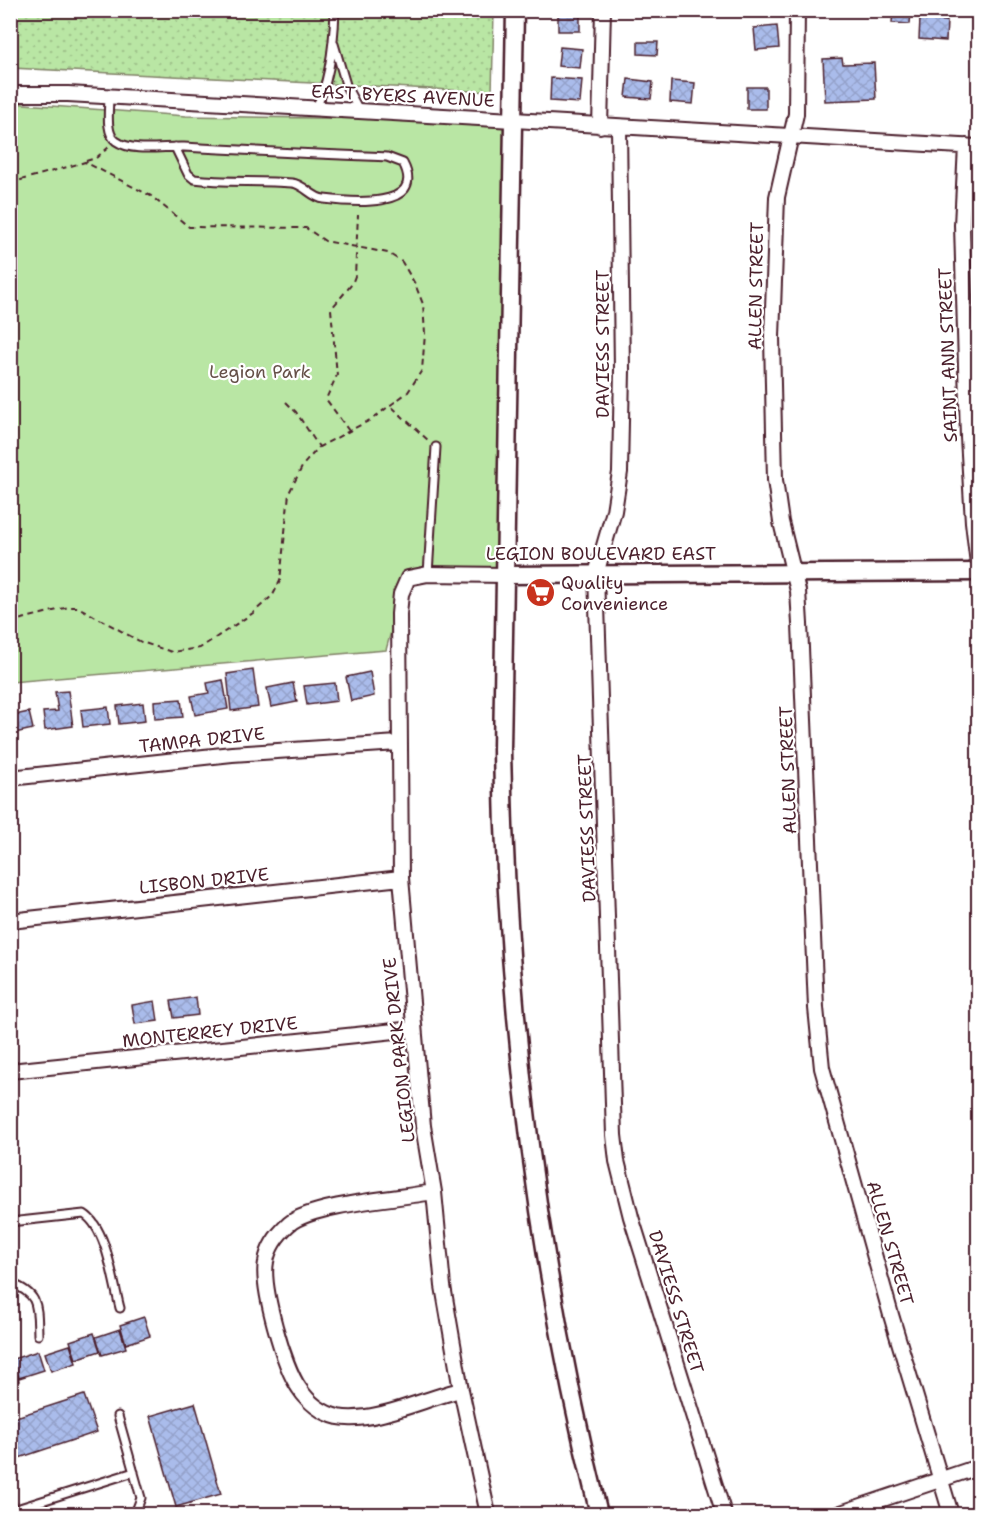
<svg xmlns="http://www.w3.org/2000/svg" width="989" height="1525" viewBox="0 0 989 1525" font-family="'Shantell Sans',sans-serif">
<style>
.grass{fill:url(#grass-dots);stroke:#828268;stroke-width:1.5}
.green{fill:#b9e6a4;stroke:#828268;stroke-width:1.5}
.building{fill:url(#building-cross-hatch);stroke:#4a1f2b;stroke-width:1.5}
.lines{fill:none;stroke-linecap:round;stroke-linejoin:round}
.service-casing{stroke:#4a1f2b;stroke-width:11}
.minor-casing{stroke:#4a1f2b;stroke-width:18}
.tertiary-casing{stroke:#4a1f2b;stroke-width:21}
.path{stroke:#4a1f2b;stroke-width:2;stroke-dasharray:6 4.5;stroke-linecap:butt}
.service{stroke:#fff;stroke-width:7}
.minor{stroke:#fff;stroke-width:14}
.tertiary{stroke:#fff;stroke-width:16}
.labels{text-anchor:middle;stroke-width:4.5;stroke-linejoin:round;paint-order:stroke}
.street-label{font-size:18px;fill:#4a1f2b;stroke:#fff}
.park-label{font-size:18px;fill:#665149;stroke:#fff}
.poi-label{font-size:18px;fill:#4a1f2b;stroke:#fff;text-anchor:start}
</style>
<defs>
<pattern id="grass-dots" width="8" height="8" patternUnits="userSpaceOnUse" patternTransform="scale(1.5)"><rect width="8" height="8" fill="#b9e6a4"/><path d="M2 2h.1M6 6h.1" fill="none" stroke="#a1c58d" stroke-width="1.8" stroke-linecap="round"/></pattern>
<pattern id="building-cross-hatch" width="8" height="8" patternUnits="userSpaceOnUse" patternTransform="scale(1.5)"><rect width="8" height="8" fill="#aabceb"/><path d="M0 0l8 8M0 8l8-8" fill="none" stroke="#94a1ca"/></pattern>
</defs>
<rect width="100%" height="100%" fill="#fff"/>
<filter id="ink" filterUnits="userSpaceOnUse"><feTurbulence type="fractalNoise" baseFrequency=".0167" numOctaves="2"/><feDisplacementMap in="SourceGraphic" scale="12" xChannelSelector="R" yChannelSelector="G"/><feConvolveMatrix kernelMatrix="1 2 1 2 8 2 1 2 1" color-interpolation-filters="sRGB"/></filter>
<g filter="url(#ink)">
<!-- grass -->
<path class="grass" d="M 11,11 L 494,11 L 492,92 L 11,68 Z"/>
<!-- green -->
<path class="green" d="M 10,103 L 186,116 L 514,121 L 506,575 L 404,584 L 386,650 L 11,682 Z"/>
<!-- building -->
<path class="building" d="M 558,10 L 580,10 L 580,31 L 558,31 Z
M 826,10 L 858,10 L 858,13 L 826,14 Z
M 893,10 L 911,11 L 910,24 L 892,23 Z
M 920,19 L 947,21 L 946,41 L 919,39 Z
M 777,26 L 779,48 L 756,50 L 754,28 Z
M 638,42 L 658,42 L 657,55 L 638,54 Z
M 560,47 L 582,49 L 580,68 L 558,66 Z
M 842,58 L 843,64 L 874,63 L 876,99 L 825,101 L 823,59 Z
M 551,78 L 582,80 L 580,103 L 550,101 Z
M 628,79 L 653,82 L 651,99 L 626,97 Z
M 671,81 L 695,83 L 693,104 L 670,102 Z
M 747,87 L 766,87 L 766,109 L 747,109 Z
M 253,670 L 258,707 L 231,711 L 227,674 Z
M 370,672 L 374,696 L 351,701 L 346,677 Z
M 223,680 L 228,709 L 195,715 L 191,696 L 209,693 L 207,683 Z
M 293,683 L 297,702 L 271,707 L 267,688 Z
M 335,683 L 337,701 L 307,705 L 304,686 Z
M 68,691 L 73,726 L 45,730 L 43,712 L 58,711 L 55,692 Z
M 181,699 L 183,717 L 155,719 L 154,701 Z
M 143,703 L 145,721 L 119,724 L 117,706 Z
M 108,707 L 110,724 L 83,727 L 81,710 Z
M 29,712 L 33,729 L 10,734 L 10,716 Z
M 196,997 L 198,1015 L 174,1018 L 171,1001 Z
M 155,1001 L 158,1021 L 135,1024 L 132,1005 Z
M 144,1317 L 150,1336 L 126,1344 L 120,1325 Z
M 120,1329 L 126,1348 L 102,1355 L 96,1337 Z
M 94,1333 L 100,1351 L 76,1359 L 70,1341 Z
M 70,1345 L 76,1363 L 51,1371 L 45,1353 Z
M 38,1351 L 44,1370 L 19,1378 L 13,1359 Z
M 13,1363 L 19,1381 L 10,1384 L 10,1364 Z
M 84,1395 L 97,1432 L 10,1461 L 10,1419 Z
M 195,1403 L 221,1494 L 176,1507 L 150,1416 Z"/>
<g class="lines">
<defs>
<path id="service" d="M 334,44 L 347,88 L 360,112
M 109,97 C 109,109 105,133 116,141 C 133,153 164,146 184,147 C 252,151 320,154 387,157 L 403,163 C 428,210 348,202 324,199 C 312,198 304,184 292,183 C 259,180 226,183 194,179 L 188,174 L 175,147
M 315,109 C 330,83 334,40 335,10
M 428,574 L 436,447
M 10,1222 L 84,1214 C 107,1228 113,1282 120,1308
M 10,1283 C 40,1294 37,1306 38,1335
M 118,1416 L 141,1498 L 136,1511 L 125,1514
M 10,1511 L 134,1472"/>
<path id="minor" d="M 797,10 L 796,114 L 777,197 L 772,337 L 775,480 L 781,522 L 798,591 L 800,624 L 816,1008 L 822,1068 L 891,1315 L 951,1514
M 10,94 L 68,94 L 978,147
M 600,126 L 603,10
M 619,127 L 622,370 L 620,472 L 614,511 L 596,574 L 614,1135 L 617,1161 L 631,1217 L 724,1514
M 966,146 L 962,225 L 968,437 L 973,522 L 978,564
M 10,778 L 232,754 L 398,743
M 10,921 L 401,878
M 10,1071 L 414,1029
M 434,1192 C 400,1198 313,1204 289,1224 C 278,1234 268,1247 266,1262 C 261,1287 284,1367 299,1388 C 308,1402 322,1413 338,1417 C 374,1424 425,1398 461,1390
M 488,1514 L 461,1390 L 443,1286 L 434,1192 L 423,1126 L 401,878 L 399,614 L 401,594 L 408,578 L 428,574 L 506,575
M 838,1514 L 978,1467"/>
<path id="tertiary" d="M 515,10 L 502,749 C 506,1005 537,1265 599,1514
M 506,575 L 978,572"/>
</defs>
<!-- service casing -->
<use href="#service" class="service-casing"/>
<!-- minor casing -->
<use href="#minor" class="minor-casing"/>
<!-- tertiary casing -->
<use href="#tertiary" class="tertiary-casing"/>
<!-- path -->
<path class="path" d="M 86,161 L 96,158 L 109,147
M 10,183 L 85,162 L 151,196 L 189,227 L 306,228 L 325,241 L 388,253 L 402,262 L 415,284 L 423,304 L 425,334 L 422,370 L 408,392 L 372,419 L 319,447 L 303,465 L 289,493 L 280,581 L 273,595 L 253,613 L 200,648 L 172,652 L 141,642 L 78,607 L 69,607 L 10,622
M 286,402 L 296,412 L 319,447
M 392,407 L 429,441
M 349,431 L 326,399 L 337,375 L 331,309 L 352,284 L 355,276 L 358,215"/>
<!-- service -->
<use href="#service" class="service"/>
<!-- minor -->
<use href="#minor" class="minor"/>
<!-- tertiary -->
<use href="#tertiary" class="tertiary"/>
</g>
</g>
<!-- icons -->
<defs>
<symbol id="supermarket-disc" viewBox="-11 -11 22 22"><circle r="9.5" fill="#c8321e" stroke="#fff"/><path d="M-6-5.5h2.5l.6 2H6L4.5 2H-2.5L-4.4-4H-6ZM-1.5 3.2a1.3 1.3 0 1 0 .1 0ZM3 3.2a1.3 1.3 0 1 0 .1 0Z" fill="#fff"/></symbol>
</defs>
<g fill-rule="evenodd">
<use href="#supermarket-disc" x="524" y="576" width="33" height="33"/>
</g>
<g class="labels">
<!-- street labels -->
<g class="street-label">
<text transform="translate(403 96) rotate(3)" y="6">EAST BYERS AVENUE</text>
<text transform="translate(756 286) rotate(-89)" y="6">ALLEN STREET</text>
<text transform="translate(603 344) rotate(-90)" y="6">DAVIESS STREET</text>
<text transform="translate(948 355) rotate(-92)" y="6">SAINT ANN STREET</text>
<text x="601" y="560">LEGION BOULEVARD EAST</text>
<text transform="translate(202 740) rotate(-6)" y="6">TAMPA DRIVE</text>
<text transform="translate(788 770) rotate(-92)" y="6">ALLEN STREET</text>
<text transform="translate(587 828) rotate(-92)" y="6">DAVIESS STREET</text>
<text transform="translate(204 881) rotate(-6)" y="6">LISBON DRIVE</text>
<text transform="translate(210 1032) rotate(-6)" y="6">MONTERREY DRIVE</text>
<text transform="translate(399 1050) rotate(-96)" y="6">LEGION PARK DRIVE</text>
<text transform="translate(890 1243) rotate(74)" y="6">ALLEN STREET</text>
<text transform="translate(676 1302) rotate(73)" y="6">DAVIESS STREET</text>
</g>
<!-- park labels -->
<g class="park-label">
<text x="260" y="378">Legion Park</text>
</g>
<!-- poi labels -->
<g class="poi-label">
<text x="561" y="589">Quality<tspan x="561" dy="21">Convenience</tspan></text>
</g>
</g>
<!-- margin -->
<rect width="989" height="1525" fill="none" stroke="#fff" stroke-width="36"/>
<rect x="18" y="18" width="953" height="1489" fill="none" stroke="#4a1f2b" stroke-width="2" filter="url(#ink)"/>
</svg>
